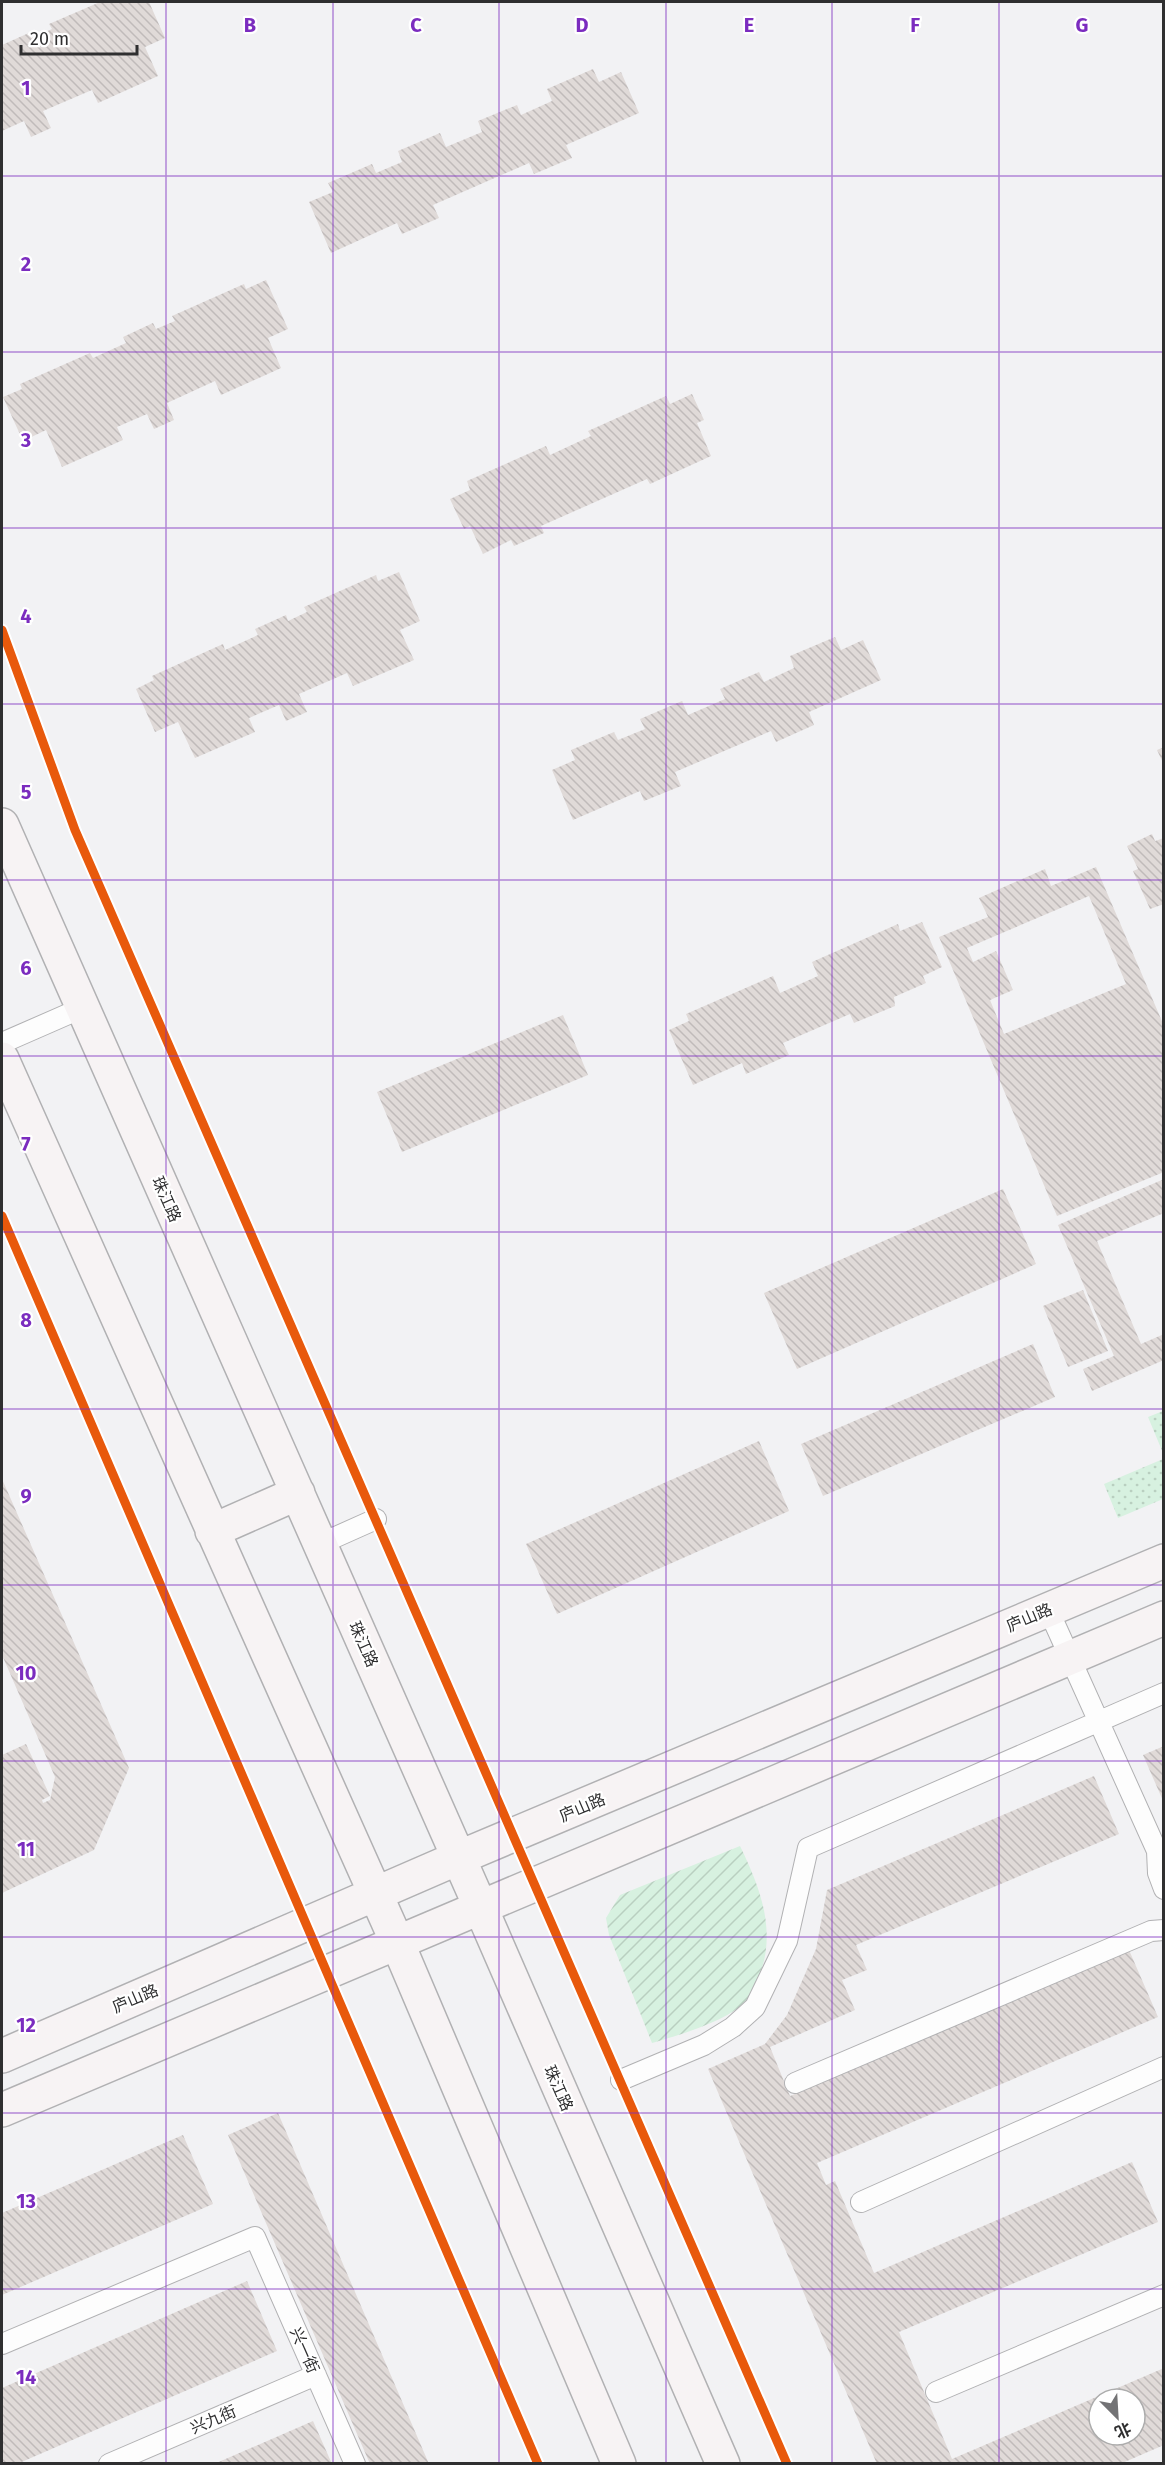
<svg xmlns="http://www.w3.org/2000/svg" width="1165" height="2465" viewBox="0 0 1165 2465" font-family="'Fira Sans','Noto Sans SC',sans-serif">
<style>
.grass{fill:url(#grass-dots)}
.garden{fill:url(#garden-furrows)}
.building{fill:url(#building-back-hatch);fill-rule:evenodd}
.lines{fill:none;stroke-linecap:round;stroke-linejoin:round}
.lane-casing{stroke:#b1b1b3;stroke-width:22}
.secondary-casing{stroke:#b1b1b3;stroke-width:36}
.lane{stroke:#fdfdfd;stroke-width:20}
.secondary{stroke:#f7f3f4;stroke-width:33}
.cycleway-casing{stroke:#fff;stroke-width:13}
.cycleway{stroke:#e8590c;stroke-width:9}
.grid{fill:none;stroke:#7b2cbf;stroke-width:1.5;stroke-opacity:0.55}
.labels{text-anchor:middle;stroke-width:4.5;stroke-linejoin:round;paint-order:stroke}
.street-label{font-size:16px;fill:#2f2f30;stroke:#fff}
.grid-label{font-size:20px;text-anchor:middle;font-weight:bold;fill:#7b2cbf;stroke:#fff;stroke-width:4.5;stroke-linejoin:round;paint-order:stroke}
</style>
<defs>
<pattern id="grass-dots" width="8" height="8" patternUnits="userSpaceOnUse" patternTransform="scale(1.5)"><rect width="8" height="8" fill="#d7f1e0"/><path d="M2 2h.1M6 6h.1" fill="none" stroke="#b9cfc0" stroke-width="1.8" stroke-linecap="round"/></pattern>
<pattern id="garden-furrows" width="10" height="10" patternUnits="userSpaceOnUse" patternTransform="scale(1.5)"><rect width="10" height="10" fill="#d7f1e0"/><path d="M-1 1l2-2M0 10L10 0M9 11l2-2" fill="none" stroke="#b9cfc0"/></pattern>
<pattern id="building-back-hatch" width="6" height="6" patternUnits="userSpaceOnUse" patternTransform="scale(1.5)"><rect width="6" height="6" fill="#e0dad8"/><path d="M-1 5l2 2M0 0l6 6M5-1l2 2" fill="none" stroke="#c0bbba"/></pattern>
</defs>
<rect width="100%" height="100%" fill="#f2f2f4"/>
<!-- grass -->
<path class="grass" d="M 1163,1411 L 1163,1453 L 1148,1417 Z
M 1163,1459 L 1163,1499 L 1118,1518 L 1104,1484 Z"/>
<!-- garden -->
<path class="garden" d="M 740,1846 C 761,1889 779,1936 756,1983 C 754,1988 752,1995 748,1999 C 729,2021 679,2035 652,2043 L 609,1935 L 606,1918 L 620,1895 Z"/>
<!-- building -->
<path class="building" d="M 100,2 L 149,2 L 165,38 L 145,47 L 158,76 L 98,103 L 92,90 L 43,111 L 51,128 L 31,137 L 24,121 L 2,131 L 2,45 L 31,32 L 33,38 L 52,29 L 49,24 Z
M 593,69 L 599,82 L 621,72 L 639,113 L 566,145 L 572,158 L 534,174 L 529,163 L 433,205 L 439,218 L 402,234 L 397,223 L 331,253 L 309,202 L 333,192 L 328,183 L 372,164 L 376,173 L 402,162 L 398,151 L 440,133 L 446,147 L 482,132 L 478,121 L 517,105 L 521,115 L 552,101 L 547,89 Z
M 266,280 L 288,329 L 268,338 L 281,368 L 221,395 L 215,381 L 167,403 L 174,420 L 154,429 L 147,414 L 117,427 L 123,440 L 62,467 L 46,430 L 23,441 L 3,397 L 22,389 L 20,384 L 90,353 L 93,358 L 126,343 L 123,337 L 153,323 L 156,329 L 175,321 L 172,316 L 244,284 L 246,289 Z
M 692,394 L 704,420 L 697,423 L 711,456 L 650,484 L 647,479 L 541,526 L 544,533 L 514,546 L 511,540 L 483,554 L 470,526 L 464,529 L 450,499 L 470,490 L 467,481 L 546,446 L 550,455 L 591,436 L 588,431 L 666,396 L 670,404 Z
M 399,572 L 420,621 L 400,630 L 414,660 L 353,686 L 347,673 L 299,694 L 307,712 L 286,721 L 279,705 L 249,718 L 255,732 L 195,758 L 178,722 L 155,732 L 136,689 L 154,680 L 152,676 L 223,644 L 225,650 L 258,635 L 255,629 L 286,615 L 288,621 L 307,612 L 304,607 L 376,575 L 378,581 Z
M 835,637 L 841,650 L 863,640 L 881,680 L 809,712 L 814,725 L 776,742 L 771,731 L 675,772 L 681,786 L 644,801 L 640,791 L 573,820 L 552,770 L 575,760 L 571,750 L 614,732 L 618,740 L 645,729 L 640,719 L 682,701 L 688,715 L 725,699 L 720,689 L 759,672 L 764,682 L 794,668 L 790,656 Z
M 1164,747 L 1164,765 L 1157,750 Z
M 1152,834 L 1155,841 L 1164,838 L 1164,904 L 1150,909 L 1133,871 L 1138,869 L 1127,846 Z
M 1096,867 L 1164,1026 L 1164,1172 L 1057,1216 L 939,937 L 988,917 L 979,898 L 1045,869 L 1051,886 ZM 1089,896 L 1126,984 L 1004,1034 L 990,1000 L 1013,990 L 996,951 L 973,962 L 967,948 Z
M 922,922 L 942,967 L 923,976 L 926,983 L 894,997 L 895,1006 L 854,1023 L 850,1014 L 783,1043 L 789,1055 L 746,1074 L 742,1063 L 693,1085 L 669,1030 L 689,1021 L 686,1014 L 773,976 L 780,993 L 818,976 L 812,962 L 898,924 L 900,931 Z
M 563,1015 L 588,1075 L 402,1152 L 377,1092 Z
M 1164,1179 L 1164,1213 L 1097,1241 L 1141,1344 L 1164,1334 L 1164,1360 L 1092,1391 L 1083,1369 L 1114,1356 L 1058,1225 Z
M 1003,1189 L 1036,1264 L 797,1369 L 764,1293 Z
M 1083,1290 L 1108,1351 L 1068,1367 L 1043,1306 Z
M 1033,1344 L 1055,1397 L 823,1496 L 801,1444 Z
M 759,1441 L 789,1511 L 557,1614 L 526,1544 Z
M 2,1479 L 129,1768 L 94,1850 L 2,1893 L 2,1755 L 26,1744 L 50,1796 L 42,1800 L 43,1803 L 50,1800 L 55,1777 L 2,1655 Z
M 1164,1746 L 1164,1803 L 1143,1755 Z
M 1094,1776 L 1119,1834 L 856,1945 L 867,1970 L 842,1980 L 855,2010 L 770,2047 L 790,2096 L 1129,1950 L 1158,2017 L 817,2163 L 826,2185 L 835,2181 L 874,2273 L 1132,2162 L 1158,2222 L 899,2332 L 952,2459 L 1164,2368 L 1164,2445 L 1120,2464 L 877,2464 L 708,2069 L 765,2044 L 787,2015 L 816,1949 L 827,1890 ZM 1099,2399 L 1135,2399 L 1135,2435 L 1099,2435 Z
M 278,2113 L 429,2464 L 370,2464 L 228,2135 Z
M 183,2135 L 213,2204 L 2,2295 L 2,2213 Z
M 247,2281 L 277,2351 L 17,2464 L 2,2464 L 2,2388 Z
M 313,2421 L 332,2464 L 214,2464 Z"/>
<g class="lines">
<defs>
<path id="lane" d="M 2,1043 L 82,1008
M 320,1544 L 376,1519
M 1048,1609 L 1157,1851 L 1158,1873 L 1164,1889
M 621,2080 L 704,2045 L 733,2027 L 755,2007 L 787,1941 L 808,1848 L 1164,1693
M 795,2083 L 1151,1931 L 1164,1930
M 861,2202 L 1164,2067
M 2,2344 L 255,2237 L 355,2464
M 936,2392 L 1164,2295
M 109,2464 L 316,2375"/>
<path id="secondary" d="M 2,825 L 480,1906 L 723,2464
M 2,1059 L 397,1942 L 619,2464
M 212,1531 L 298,1493
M 2,2056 L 458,1858 L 1164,1561
M 2,2110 L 1164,1618"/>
</defs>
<!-- lane casing -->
<use href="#lane" class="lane-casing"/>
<!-- secondary casing -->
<use href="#secondary" class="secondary-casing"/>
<!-- lane -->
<use href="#lane" class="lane"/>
<!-- secondary -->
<use href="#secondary" class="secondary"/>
<defs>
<path id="cycleway" d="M 2,630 L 75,830 L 787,2464
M 2,1216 L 538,2464"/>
</defs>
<!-- cycleway casing -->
<use href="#cycleway" class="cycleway-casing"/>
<!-- cycleway -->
<use href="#cycleway" class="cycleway"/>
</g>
<!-- grid -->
<path class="grid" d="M 166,2 L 166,2464M 333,2 L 333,2464M 499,2 L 499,2464M 666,2 L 666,2464M 832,2 L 832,2464M 999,2 L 999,2464M 2,176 L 1164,176M 2,352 L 1164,352M 2,528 L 1164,528M 2,704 L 1164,704M 2,880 L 1164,880M 2,1056 L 1164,1056M 2,1232 L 1164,1232M 2,1409 L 1164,1409M 2,1585 L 1164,1585M 2,1761 L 1164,1761M 2,1937 L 1164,1937M 2,2113 L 1164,2113M 2,2289 L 1164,2289"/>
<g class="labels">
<!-- street labels -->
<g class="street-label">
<text transform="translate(167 1199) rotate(66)" y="6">珠江路</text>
<text transform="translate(1029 1617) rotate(-23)" y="6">庐山路</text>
<text transform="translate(364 1644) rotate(66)" y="6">珠江路</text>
<text transform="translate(582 1807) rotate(-23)" y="6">庐山路</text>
<text transform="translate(135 1998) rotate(-23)" y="6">庐山路</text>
<text transform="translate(559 2088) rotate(66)" y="6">珠江路</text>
<text transform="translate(305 2350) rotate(66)" y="6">兴一街</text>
<text transform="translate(213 2419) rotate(-23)" y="6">兴九街</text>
</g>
</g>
<g class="grid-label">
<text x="250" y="32">B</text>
<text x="416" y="32">C</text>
<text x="582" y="32">D</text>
<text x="749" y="32">E</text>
<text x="915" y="32">F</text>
<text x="1082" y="32">G</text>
<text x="26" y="95">1</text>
<text x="26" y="271">2</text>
<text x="26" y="447">3</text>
<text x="26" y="623">4</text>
<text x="26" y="799">5</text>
<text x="26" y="975">6</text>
<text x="26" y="1151">7</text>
<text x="26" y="1327">8</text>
<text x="26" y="1503">9</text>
<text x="26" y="1680">10</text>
<text x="26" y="1856">11</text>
<text x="26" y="2032">12</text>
<text x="26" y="2208">13</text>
<text x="26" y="2384">14</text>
</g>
<!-- border -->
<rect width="1165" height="2465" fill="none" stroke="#2f2f30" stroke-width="6"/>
<!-- north arrow -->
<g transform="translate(1117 2417) rotate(156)"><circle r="28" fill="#ffffff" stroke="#acacac" stroke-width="1.5"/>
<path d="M0-4.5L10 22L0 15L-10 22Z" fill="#737375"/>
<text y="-9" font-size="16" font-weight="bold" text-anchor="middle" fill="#2f2f30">北</text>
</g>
<!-- scale -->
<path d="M21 45v9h116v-9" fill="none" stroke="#2f2f30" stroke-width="3"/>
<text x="30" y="45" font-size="18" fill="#2f2f30" stroke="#ffffff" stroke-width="4.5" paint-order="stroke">20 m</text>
</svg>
